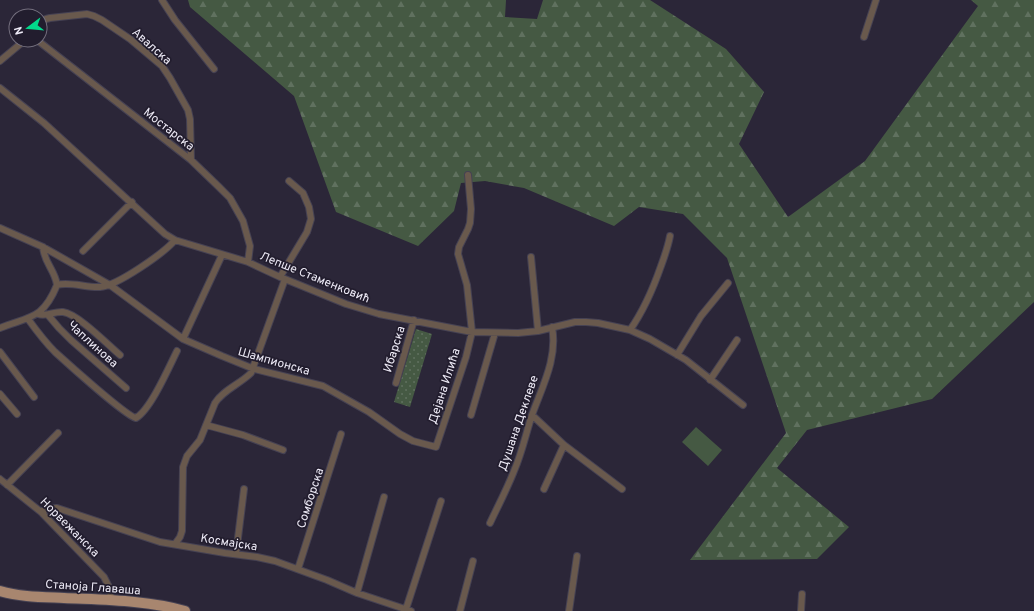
<svg xmlns="http://www.w3.org/2000/svg" width="1034" height="611" viewBox="0 0 1034 611" font-family="Overpass,sans-serif">
<style>
.grass{fill:#455943}
.forest{fill:url(#forest-firs)}
.park{fill:url(#park-dots)}
.lines{fill:none;stroke-linecap:round;stroke-linejoin:round}
.minor-casing{stroke:#464253;stroke-width:8}
.primary-casing{stroke:#464253;stroke-width:12}
.minor{stroke:#69594d;stroke-width:6}
.primary{stroke:#a8866f;stroke-width:10}
.labels{text-anchor:middle;stroke-width:3.5;stroke-linejoin:round;paint-order:stroke}
.street-label{font-size:12px;fill:#eeebf7;stroke:#221d2e}
</style>
<defs>
<pattern id="forest-firs" width="22" height="20" patternUnits="userSpaceOnUse"><rect width="22" height="20" fill="#455943"/><path d="M5 1l3.5 6h-7zM16 11l3.5 6h-7z" fill="#60715f"/></pattern>
<pattern id="park-dots" width="8" height="8" patternUnits="userSpaceOnUse"><rect width="8" height="8" fill="#455943"/><path d="M2 2h.1M6 6h.1" fill="none" stroke="#60715f" stroke-width="1.8" stroke-linecap="round"/></pattern>
</defs>
<rect width="100%" height="100%" fill="#2b2638"/>
<!-- grass -->
<path class="grass" d="M 696,427 L 722,450 L 708,466 L 682,442 Z"/>
<!-- forest -->
<path class="forest" d="M 188,0 L 506,0 L 505,17 L 537,19 L 543,0 L 650,0 L 726,49 L 764,92 L 739,144 L 788,217 L 865,161 L 978,6 L 971,0 L 1034,0 L 1034,302 L 932,399 L 807,430 L 777,468 L 849,527 L 817,559 L 690,560 L 786,433 L 727,258 L 683,214 L 639,207 L 614,226 L 524,188 L 485,181 L 461,183 L 454,211 L 418,246 L 336,212 L 294,96 L 190,7 Z"/>
<!-- park -->
<path class="park" d="M 416,329 L 432,334 L 410,407 L 394,402 Z"/>
<g class="lines">
<defs>
<path id="minor" d="M 162,0 L 175,20 L 214,69
M 40,25 L 46,19 L 50,18 L 87,14 L 94,16 L 102,20 L 130,39 L 162,66 L 170,78 L 188,110 L 190,119 L 191,160
M 864,37 L 876,0
M 37,40 L 191,160 L 219,187 L 230,198 L 243,221 L 250,246 L 248,262
M 0,61 L 25,40
M 0,88 L 44,123 L 165,234 L 175,240 L 248,262 L 280,277 L 346,304 L 379,314 L 472,332 L 518,333 L 538,331 L 575,322 L 586,322 L 598,323 L 630,330 L 650,339 L 686,360 L 743,405
M 0,228 L 43,247 L 110,285 L 183,339 L 222,356 L 254,369 L 323,386 L 369,412 L 400,434 L 413,441 L 436,447 L 466,357 L 472,332 L 467,285 L 458,254 L 459,247 L 468,229 L 470,223 L 471,209 L 468,175
M 43,247 C 44,263 55,270 57,285
M 83,251 L 132,202
M 531,257 L 538,331
M 280,277 L 307,232 L 311,219 L 309,207 L 303,193 L 289,181
M 38,314 C 47,317 54,311 63,312 C 78,314 107,344 120,355
M 48,315 L 59,328 L 71,340 L 126,388
M 28,319 C 36,330 45,342 55,352 C 66,362 126,416 136,418 C 151,409 169,367 177,351
M 0,328 C 31,316 43,319 57,285 C 69,281 87,288 100,287 C 117,286 164,253 175,240
M 630,330 C 644,310 653,289 661,266 C 665,255 668,247 670,236
M 183,339 L 222,255
M 0,352 L 34,397
M 677,355 L 701,316 L 728,283
M 710,380 L 737,340
M 396,383 L 414,320
M 0,394 L 17,414
M 471,415 L 495,333
M 532,415 L 564,445 L 622,489
M 206,425 L 243,435 L 283,450
M 0,479 L 41,512 L 104,577 L 110,589 L 111,600
M 7,485 L 58,433
M 544,489 L 564,445
M 41,512 L 47,509 L 57,508 L 160,542 L 225,553 L 257,557 L 275,561 L 327,580 L 357,593 L 411,611
M 490,523 C 498,506 507,489 514,471 C 522,453 526,433 532,415 C 542,387 558,358 552,327
M 175,544 L 180,537 L 182,531 L 183,467 L 187,456 L 200,440 L 215,403 C 223,390 240,384 251,373 L 285,279
M 236,554 L 244,489
M 298,569 L 341,434
M 357,593 L 384,497
M 406,609 L 441,501
M 460,611 L 473,561
M 569,611 L 577,556
M 801,611 L 802,594"/>
<path id="primary" d="M 0,591 C 20,597 43,597 64,598 C 104,600 146,600 185,611"/>
</defs>
<!-- minor casing -->
<use href="#minor" class="minor-casing"/>
<!-- primary casing -->
<use href="#primary" class="primary-casing"/>
<!-- minor -->
<use href="#minor" class="minor"/>
<!-- primary -->
<use href="#primary" class="primary"/>
</g>
<g class="labels">
<!-- street labels -->
<g class="street-label">
<text transform="translate(152 46) rotate(42)" y="4">Авалска</text>
<text transform="translate(169 129) rotate(38)" y="4">Мостарска</text>
<text transform="translate(315 277) rotate(22)" y="4">Лепше Стаменковић</text>
<text transform="translate(93 344) rotate(42)" y="4">Чаплинова</text>
<text transform="translate(394 349) rotate(-73)" y="4">Ибарска</text>
<text transform="translate(274 361) rotate(16)" y="4">Шампионска</text>
<text transform="translate(444 386) rotate(-72)" y="4">Дејана Илића</text>
<text transform="translate(518 423) rotate(-71)" y="4">Душана Деклеве</text>
<text transform="translate(310 498) rotate(-72)" y="4">Сомборска</text>
<text transform="translate(70 527) rotate(45)" y="4">Норвежанска</text>
<text transform="translate(229 542) rotate(9)" y="4">Космајска</text>
<text transform="translate(93 587) rotate(4)" y="4">Станоја Главаша</text>
</g>
</g>
<!-- north arrow -->
<g transform="translate(28 28) rotate(254)"><circle r="19" fill="#221d2e" stroke="#746f7e"/>
<path d="M0-3L7 15L0 10L-7 15Z" fill="#02d98b"/>
<text y="-6" font-size="11" font-weight="bold" text-anchor="middle" fill="#eeebf7">N</text>
</g>
</svg>
